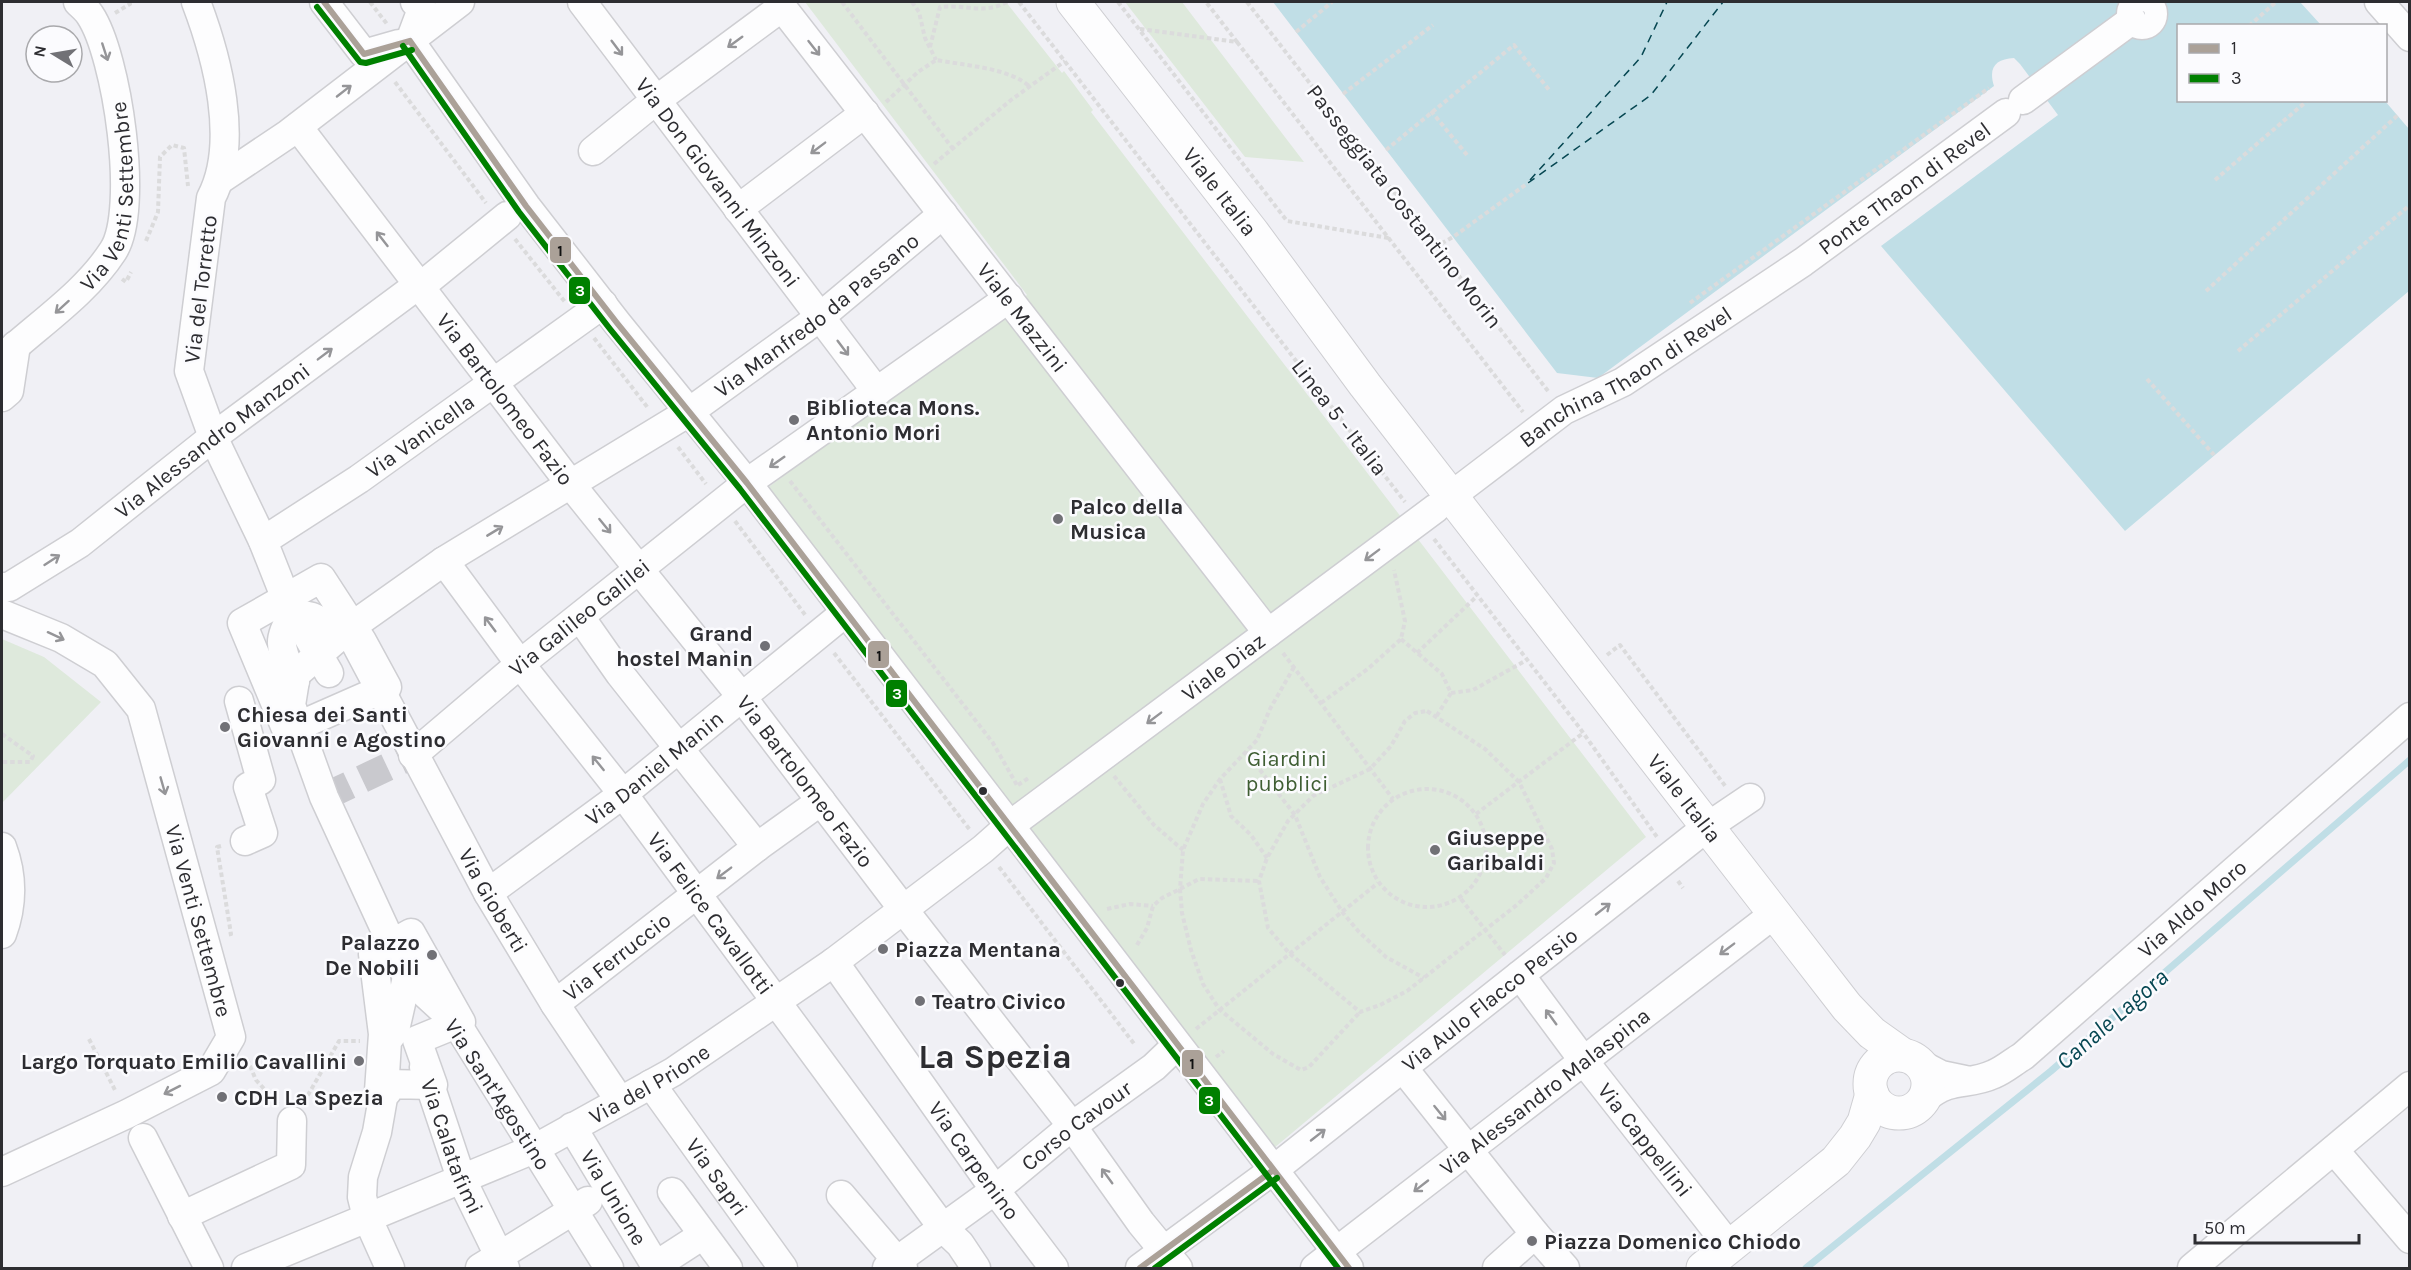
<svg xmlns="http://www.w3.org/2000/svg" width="2411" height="1270" viewBox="0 0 2411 1270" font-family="Karla,sans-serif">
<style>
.green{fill:#dee9dc}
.water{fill:#c0dee6}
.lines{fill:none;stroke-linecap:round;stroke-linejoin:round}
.stream{stroke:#c0dee6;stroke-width:7}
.ferry{stroke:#064752;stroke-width:1.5;stroke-dasharray:8 6;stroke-linecap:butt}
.minor-tunnel{stroke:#c9c9ce;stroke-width:28;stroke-dasharray:28 14;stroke-linecap:butt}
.minor-casing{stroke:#ceced2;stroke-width:31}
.major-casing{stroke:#ceced2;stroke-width:35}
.path{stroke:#dbdbdc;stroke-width:4;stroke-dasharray:4.5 3;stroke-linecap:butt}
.minor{stroke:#fdfdfe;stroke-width:28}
.major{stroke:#fdfdfe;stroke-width:33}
.bus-1-casing{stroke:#fbfbfe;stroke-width:10}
.bus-2-casing{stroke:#fbfbfe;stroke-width:10}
.bus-1{stroke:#aba198;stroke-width:6}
.bus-2{stroke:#008000;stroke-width:6}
.oneway{stroke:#959598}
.poi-dot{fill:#717176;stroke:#fbfbfe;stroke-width:2}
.bus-dot{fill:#2d2d31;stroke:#fbfbfe;stroke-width:2}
.labels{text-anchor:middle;stroke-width:5;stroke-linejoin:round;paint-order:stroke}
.street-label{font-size:22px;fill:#2d2d31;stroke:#fbfbfe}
.poi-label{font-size:22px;font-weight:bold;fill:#2d2d31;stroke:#fbfbfe;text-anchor:start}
.park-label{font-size:22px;fill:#3f5e33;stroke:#fbfbfe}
.water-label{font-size:24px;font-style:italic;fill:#064752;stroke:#fbfbfe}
.town-label{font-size:34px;font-weight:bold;fill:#2d2d31;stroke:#fbfbfe}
.line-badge{stroke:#fbfbfe;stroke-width:2}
.badge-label{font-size:16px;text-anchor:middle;font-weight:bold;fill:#fff}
.pale-badge-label{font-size:16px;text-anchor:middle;font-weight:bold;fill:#111}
</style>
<rect width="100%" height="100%" fill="#f0f0f5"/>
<!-- green -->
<path class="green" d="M 805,2 L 1006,2 L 1062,73 L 1064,71 L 1093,110 L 1091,112 L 1646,837 L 1274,1148 L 766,489 L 1027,295 Z
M 1125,2 L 1182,2 L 1304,162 L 1245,157 Z
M 2,639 L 44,657 L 101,702 L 2,803 Z"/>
<!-- water -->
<path class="water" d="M 1273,2 L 2300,2 L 2321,25 L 2178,26 L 2178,100 L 2385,101 L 2409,129 L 2409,291 L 2125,531 L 1881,246 L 2058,115 L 2020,64 L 2014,58 C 1996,59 1988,67 1994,86 L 1598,378 L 1557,373 Z"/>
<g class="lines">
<!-- stream -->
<path class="stream" d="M 1806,1268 L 2051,1071 L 2410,760"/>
<!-- ferry -->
<path class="ferry" d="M 1530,180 L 1641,57 L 1667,2
M 1528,183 L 1651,95 L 1723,2"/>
<!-- minor-tunnel -->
<path class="minor-tunnel" d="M 324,797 L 413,755"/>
<defs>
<g id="minor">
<path d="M 196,2 C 217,57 240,143 211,198 L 189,371 L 213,437 L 263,541 L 286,599 L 329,673"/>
<path d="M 324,2 L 364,54 L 399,44"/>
<path id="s1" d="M 582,2 L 877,392"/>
<path id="s2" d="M 778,2 L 1268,633"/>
<path d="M 2379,2 L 2410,37"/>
<circle cx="2142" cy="14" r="11"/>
<path d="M 410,41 L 526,206 L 617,323 L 747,483 L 1349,1268"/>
<path d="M 410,41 L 422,9 L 415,2"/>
<path d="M 2023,100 L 2132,20"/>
<path id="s3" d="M 298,127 L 572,486 L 741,696 L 903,909 L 1072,1126 L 1141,1223 L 1178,1268"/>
<path d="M 593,151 L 651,104 L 782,7"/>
<path d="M 221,179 L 288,134 L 460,2"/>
<path d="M 738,209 L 865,113"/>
<path d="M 426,282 L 507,216"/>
<path id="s4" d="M 2,358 C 40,323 85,294 113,251 C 140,210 117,55 90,15 C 87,10 82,6 78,2"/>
<path d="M 2,397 L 9,391 L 16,345"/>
<path id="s5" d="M 1451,496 L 1564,410 L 1623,382 L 1803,262 L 2006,113"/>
<path id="s6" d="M 263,541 L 359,479 L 603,304"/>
<path id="s7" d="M 444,561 L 520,664 L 623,794 L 943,1228 L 960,1244 L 976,1268"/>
<path d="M 321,578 L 362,641 L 387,687 L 287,731 L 242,623 Z"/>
<path id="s8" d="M 2,587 L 9,587 L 80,543 L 213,437 L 418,285"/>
<path id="s9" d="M 2,614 L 61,638 L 105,664 L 141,709 L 231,1037 L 211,1071 L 127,1114 L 2,1172"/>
<path d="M 580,617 L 620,674 L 757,847"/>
<path id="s10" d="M 348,629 L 488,893 L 555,1004 L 620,1101"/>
<path d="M 295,681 C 282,650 274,643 294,613 L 312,617 L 344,632"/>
<path d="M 239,701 L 261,780 L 248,787 L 263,833 L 245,841"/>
<path id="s11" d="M 413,755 L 520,664 L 747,483 L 1009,298"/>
<path d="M 2,847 C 13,876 13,904 2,934"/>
<path id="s12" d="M 488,893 L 623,794 L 846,612"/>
<path d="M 411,933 L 461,1022 L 417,1040 L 433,1085 L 388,1084 L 387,1092 L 379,1091 L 383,1034 L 373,954 Z"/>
<path id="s13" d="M 834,962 L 995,1190 L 1054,1268"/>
<path id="s14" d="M 1520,975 L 1583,1060 L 1729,1246"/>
<path id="s15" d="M 555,1004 L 757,847 L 821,801"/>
<path d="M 1920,1064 L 1941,1075 L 1965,1080"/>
<path id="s16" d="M 424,1067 L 461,1178 L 505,1268"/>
<path d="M 1403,1068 L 1535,1234"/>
<path id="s17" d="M 651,1084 L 783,1268"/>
<path id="s18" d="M 1924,1099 C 1953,1075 1966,1087 1994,1074 C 2004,1070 2013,1062 2023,1056 L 2410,717"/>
<path id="s19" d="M 572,1127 L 657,1268"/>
<path d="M 143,1138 L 209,1268"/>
<path d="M 2334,1150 L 2410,1239"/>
<path d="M 672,1192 L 728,1268"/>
<path d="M 841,1195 L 903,1268"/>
<path d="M 182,1216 L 291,1165 L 292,1121"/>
<path d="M 655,1266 L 703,1235"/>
<path id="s20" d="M 246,1268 L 534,1149 L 673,1072 L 834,962 L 983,849 L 1009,826 L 1436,508"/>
<path d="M 390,1268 L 367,1217 L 362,1197 L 363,1177 L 377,1132 L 384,1092 L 387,1041 L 395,1030 L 407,977"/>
<path d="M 480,1268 L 588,1201"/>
<path id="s21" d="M 609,1268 L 455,1021 L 407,977 L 324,797 L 291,705 L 296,674 L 348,629 L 444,561 L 689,412 L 820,317 L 943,214"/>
<path id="s22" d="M 887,1268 L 995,1190 L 1072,1126 L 1154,1067 L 1177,1045"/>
<path id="s23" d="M 1140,1268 L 1272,1171 L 1707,827 L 1750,798"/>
<path id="s24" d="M 1315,1268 L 1774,914"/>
<path d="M 1497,1268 L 1535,1234 L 1565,1268"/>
<path d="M 2192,1268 L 2410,1086"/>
</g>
<g id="major">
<path id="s25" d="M 1073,2 L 1253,233 L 1365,385 L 1847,1007 L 1872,1033 L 1903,1055"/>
<circle cx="1899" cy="1084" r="29"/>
<path d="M 1703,1268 L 1836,1161 L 1855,1137 L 1864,1122 L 1872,1094"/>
</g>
</defs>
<!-- minor casing -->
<use href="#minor" class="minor-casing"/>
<!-- major casing -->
<use href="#major" class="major-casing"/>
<!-- path -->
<path class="path" d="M 370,2 L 387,24
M 842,2 L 953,149
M 912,2 L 919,12 L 925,38 L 936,60
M 1019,2 L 1405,502
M 1118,2 L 1287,221 L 1389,238
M 1247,2 L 1548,391
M 115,13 L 130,4 L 128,2
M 2249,26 L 2276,2
M 1140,29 L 1237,42 L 1206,2
M 1296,32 L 1332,2
M 1237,42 L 1523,412
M 930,47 L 940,7 C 965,4 983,15 1007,2
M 395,82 L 486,203
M 1343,94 L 1433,25
M 886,102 L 918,72 L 936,60 C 962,65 1011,68 1030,87
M 1431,111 L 1467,155
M 1386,150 L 1514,45 L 1549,90
M 934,164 L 1011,100 L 1065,61
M 2215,180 L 2308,100
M 515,239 L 565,302
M 146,241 L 158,212 L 160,157 L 172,145 L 184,148 L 188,186
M 1435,247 L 1453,237 L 1528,183
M 122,279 L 126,282 L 131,272
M 2206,291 L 2398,115
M 1690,303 L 1989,88
M 594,338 L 648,408
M 2238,351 L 2410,205
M 2147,379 L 2214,455
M 678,447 L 706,484
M 790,481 L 993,743 L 1018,787
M 735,521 L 806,616
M 1434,539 L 1579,727 L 1657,837
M 1401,639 L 1442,674 L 1451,693 L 1436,717
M 834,653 L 970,830
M 1283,653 L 1393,799
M 1417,653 L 1476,597
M 1607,655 L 1620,645 L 1726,787
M 1294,667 L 1270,709 L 1257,740 L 1220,779 L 1203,804 L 1183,850 L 1180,889 L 1182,913 L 1191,950 L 1203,984 L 1219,1009 L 1273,1054 L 1301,1070 L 1309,1067 L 1360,1012
M 1451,693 L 1473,690 L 1525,661
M 1321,703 L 1369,668 L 1401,639 L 1405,621 L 1394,570
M 1427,711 L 1485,749 L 1519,782 L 1552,849 L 1554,863 L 1546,878 L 1518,904 L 1407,991 L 1380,1005 L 1360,1012 L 1289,953 L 1268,928 L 1259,881 L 1267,858 L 1288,821 L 1313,796 L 1370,769 L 1391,746 L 1405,721 L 1415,713 Z
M 2,734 L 33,756 L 30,762 L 2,762
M 1246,752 L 1295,815 L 1320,877 L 1343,913 L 1359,932 L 1386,957 L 1424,978
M 1114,776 L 1154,825 L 1183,850
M 1220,779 L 1231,816 L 1251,835 L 1267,858
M 1018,785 L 1030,777
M1368 848a59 59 0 1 1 118 0a59 59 0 1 1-118 0Z
M 1476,814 L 1582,734
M 221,846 L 217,847 L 231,934 L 226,935
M 999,867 L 1135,1045
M 1678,881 L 1683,888
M 1461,899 L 1505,955
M 1107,909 L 1130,904 L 1153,906
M 1137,945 L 1147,928 L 1153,906 L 1162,898 L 1180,889 L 1199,879 L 1259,881
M 1196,1029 L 1378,883
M 89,1039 L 116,1092
M 1216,1057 L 1224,1051
M 247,1059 L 256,1080 L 278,1104
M 304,1102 L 339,1041 L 360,1041"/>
<!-- minor -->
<use href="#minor" class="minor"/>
<!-- major -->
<use href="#major" class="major"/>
<defs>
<path id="bus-1" d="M 324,2 L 364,54 L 410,41
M 410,41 L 526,206 L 617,323 L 747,483 L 1349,1268
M 1140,1268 L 1272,1171"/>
<path id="bus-2" d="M 317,7 L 360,62 L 366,63 L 412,50
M 403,46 L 519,212 L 610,329 L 740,489 L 1338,1268
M 1155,1268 L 1277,1178"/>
</defs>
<!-- bus-1 casing -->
<use href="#bus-1" class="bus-1-casing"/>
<!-- bus-2 casing -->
<use href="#bus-2" class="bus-2-casing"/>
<!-- bus-1 -->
<use href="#bus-1" class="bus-1"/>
<!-- bus-2 -->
<use href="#bus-2" class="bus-2"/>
</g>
<!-- one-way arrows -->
<defs><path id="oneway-shaft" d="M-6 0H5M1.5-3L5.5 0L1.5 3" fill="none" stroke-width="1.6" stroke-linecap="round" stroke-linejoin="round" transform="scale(1.5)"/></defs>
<g class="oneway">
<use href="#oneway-shaft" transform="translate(735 42) rotate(144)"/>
<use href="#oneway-shaft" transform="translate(617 48) rotate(53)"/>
<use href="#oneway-shaft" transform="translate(814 48) rotate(52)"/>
<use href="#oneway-shaft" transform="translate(105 52) rotate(72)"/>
<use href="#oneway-shaft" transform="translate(344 91) rotate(-38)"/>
<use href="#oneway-shaft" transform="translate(818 148) rotate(143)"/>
<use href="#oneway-shaft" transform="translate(382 239) rotate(-128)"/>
<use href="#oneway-shaft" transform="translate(62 307) rotate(138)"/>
<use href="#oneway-shaft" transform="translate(843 348) rotate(53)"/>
<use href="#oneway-shaft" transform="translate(325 354) rotate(-37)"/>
<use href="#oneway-shaft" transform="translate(777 462) rotate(145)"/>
<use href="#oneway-shaft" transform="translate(605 526) rotate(51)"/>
<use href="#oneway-shaft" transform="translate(495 531) rotate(-31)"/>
<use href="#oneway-shaft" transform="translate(1372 555) rotate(143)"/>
<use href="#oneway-shaft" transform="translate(52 560) rotate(-33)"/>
<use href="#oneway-shaft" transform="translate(490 624) rotate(-127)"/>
<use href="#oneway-shaft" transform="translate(56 636) rotate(25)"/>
<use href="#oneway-shaft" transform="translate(1154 718) rotate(143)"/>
<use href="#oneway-shaft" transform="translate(598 763) rotate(-129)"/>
<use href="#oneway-shaft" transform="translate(163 786) rotate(74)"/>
<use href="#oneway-shaft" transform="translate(724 873) rotate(143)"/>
<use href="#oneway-shaft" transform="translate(1603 909) rotate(-38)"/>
<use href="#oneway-shaft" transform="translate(1727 949) rotate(143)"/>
<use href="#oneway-shaft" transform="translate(1551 1017) rotate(-126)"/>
<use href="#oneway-shaft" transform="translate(172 1090) rotate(153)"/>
<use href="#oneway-shaft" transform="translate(1440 1113) rotate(51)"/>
<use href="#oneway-shaft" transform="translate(1318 1135) rotate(-38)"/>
<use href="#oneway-shaft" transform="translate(1107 1176) rotate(-126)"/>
<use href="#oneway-shaft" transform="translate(1421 1186) rotate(142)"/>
</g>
<!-- markers -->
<g class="poi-dot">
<circle cx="794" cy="420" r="6"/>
<circle cx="1058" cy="519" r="6"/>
<circle cx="765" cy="646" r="6"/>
<circle cx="225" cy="727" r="6"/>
<circle cx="1435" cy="850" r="6"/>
<circle cx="883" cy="949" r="6"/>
<circle cx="432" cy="955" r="6"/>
<circle cx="920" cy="1001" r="6"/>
<circle cx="359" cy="1061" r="6"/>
<circle cx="222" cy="1097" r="6"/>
<circle cx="1532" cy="1241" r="6"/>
</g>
<g class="bus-dot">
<circle cx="983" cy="791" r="5"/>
<circle cx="1120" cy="983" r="5"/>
</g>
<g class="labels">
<!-- street labels -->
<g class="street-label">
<text dy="8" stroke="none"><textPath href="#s1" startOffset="226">Via Don Giovanni Minzoni</textPath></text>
<text dy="8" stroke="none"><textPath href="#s5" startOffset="549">Ponte Thaon di Revel</textPath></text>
<text dy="8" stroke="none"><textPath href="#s4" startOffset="207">Via Venti Settembre</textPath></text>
<text dy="8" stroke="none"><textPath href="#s25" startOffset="240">Viale Italia</textPath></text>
<text transform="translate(1405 206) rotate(52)" y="8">Passeggiata Costantino Morin</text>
<text transform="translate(200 289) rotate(-83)" y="8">Via del Torretto</text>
<text dy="8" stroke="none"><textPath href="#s21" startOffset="1317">Via Manfredo da Passano</textPath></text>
<text dy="8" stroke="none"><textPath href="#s2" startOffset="399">Viale Mazzini</textPath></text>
<text dy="8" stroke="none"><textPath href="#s5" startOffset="212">Banchina Thaon di Revel</textPath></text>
<text dy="8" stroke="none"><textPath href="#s3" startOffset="342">Via Bartolomeo Fazio</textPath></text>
<text transform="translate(1340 417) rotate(52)" y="8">Linea 5 - Italia</text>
<text dy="8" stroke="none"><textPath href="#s6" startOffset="189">Via Vanicella</textPath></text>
<text dy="8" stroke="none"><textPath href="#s8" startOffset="258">Via Alessandro Manzoni</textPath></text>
<text dy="8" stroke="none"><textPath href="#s11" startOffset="216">Via Galileo Galilei</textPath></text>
<text dy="8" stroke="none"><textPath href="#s20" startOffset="1154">Viale Diaz</textPath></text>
<text dy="8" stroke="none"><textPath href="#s12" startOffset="208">Via Daniel Manin</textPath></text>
<text dy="8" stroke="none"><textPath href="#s3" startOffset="828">Via Bartolomeo Fazio</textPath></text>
<text dy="8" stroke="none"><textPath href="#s25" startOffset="1004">Viale Italia</textPath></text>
<text dy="8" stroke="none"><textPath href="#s10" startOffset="308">Via Gioberti</textPath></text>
<text dy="8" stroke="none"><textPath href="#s18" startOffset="334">Via Aldo Moro</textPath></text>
<text dy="8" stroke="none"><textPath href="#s7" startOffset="442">Via Felice Cavallotti</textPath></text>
<text dy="8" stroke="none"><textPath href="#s9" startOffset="392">Via Venti Settembre</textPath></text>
<text dy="8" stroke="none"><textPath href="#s15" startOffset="78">Via Ferruccio</textPath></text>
<text dy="8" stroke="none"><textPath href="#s23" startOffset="441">Via Aulo Flacco Persio</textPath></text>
<text dy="8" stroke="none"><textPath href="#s20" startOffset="444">Via del Prione</textPath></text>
<text dy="8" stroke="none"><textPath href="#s24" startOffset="290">Via Alessandro Malaspina</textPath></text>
<text transform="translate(498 1094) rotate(57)" y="8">Via Sant'Agostino</text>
<text dy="8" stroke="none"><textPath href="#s22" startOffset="237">Corso Cavour</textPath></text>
<text dy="8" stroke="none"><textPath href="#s14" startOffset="207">Via Cappellini</textPath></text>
<text dy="8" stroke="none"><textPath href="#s16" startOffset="84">Via Calatafimi</textPath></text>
<text dy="8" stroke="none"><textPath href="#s13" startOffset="243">Via Carpenino</textPath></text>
<text dy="8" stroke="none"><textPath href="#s17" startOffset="114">Via Sapri</textPath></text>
<text dy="8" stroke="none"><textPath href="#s19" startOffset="82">Via Unione</textPath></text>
</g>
<!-- poi labels -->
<g class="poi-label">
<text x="806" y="415">Biblioteca Mons.<tspan x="806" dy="25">Antonio Mori</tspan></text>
<text x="1070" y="514">Palco della<tspan x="1070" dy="25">Musica</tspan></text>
<text x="753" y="641" text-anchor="end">Grand<tspan x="753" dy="25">hostel Manin</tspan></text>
<text x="237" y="722">Chiesa dei Santi<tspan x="237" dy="25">Giovanni e Agostino</tspan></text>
<text x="1447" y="845">Giuseppe<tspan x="1447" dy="25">Garibaldi</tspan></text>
<text x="420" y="950" text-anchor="end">Palazzo<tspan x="420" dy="25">De Nobili</tspan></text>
<text x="895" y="957">Piazza Mentana</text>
<text x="932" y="1009">Teatro Civico</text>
<text x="347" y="1069" text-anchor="end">Largo Torquato Emilio Cavallini</text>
<text x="234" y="1105">CDH La Spezia</text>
<text x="1544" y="1249">Piazza Domenico Chiodo</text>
</g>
<!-- park labels -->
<g class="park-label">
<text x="1287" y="766">Giardini<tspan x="1287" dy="25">pubblici</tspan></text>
</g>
<!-- water labels -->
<g class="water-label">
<text transform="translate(2112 1019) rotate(-41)" y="8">Canale Lagora</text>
</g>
<!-- town labels -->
<g class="town-label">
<text x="995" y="1068">La Spezia</text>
</g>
</g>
<g class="line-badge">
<rect x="549" y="236" width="23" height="28" rx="6" fill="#aba198"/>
<rect x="568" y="276" width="23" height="29" rx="6" fill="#008000"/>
<rect x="867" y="640" width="23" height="29" rx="6" fill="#aba198"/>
<rect x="885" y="679" width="23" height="29" rx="6" fill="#008000"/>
<rect x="1181" y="1049" width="23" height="29" rx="6" fill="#aba198"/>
<rect x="1198" y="1086" width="23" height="29" rx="6" fill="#008000"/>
</g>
<g class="badge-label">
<text x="580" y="296">3</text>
<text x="897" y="699">3</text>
<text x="1209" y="1106">3</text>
</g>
<g class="pale-badge-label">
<text x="560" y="256">1</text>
<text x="879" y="661">1</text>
<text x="1192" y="1069">1</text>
</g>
<!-- border -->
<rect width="2411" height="1270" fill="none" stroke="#2d2d31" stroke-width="6"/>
<!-- legend -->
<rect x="2177" y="24" width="210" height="78" fill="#fbfbfe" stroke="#a9a9ac" stroke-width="1.5"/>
<rect x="2189" y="44" width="30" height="9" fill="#aba198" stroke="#a9a9ac" stroke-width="1.5"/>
<text x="2231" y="54" font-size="18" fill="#2d2d31">1</text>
<rect x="2189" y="74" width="30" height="9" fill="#008000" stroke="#a9a9ac" stroke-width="1.5"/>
<text x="2231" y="84" font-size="18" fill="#2d2d31">3</text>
<!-- north arrow -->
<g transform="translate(54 54) rotate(281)"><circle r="28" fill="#fbfbfe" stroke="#a9a9ac" stroke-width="1.5"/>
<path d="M0-4.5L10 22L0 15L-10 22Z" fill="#717176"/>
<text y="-9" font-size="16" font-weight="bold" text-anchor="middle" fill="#2d2d31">N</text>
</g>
<!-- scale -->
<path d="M2195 1234v9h164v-9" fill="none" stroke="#2d2d31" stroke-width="3"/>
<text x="2204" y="1234" font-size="18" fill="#2d2d31" stroke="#fbfbfe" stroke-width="4.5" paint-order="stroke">50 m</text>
</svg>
